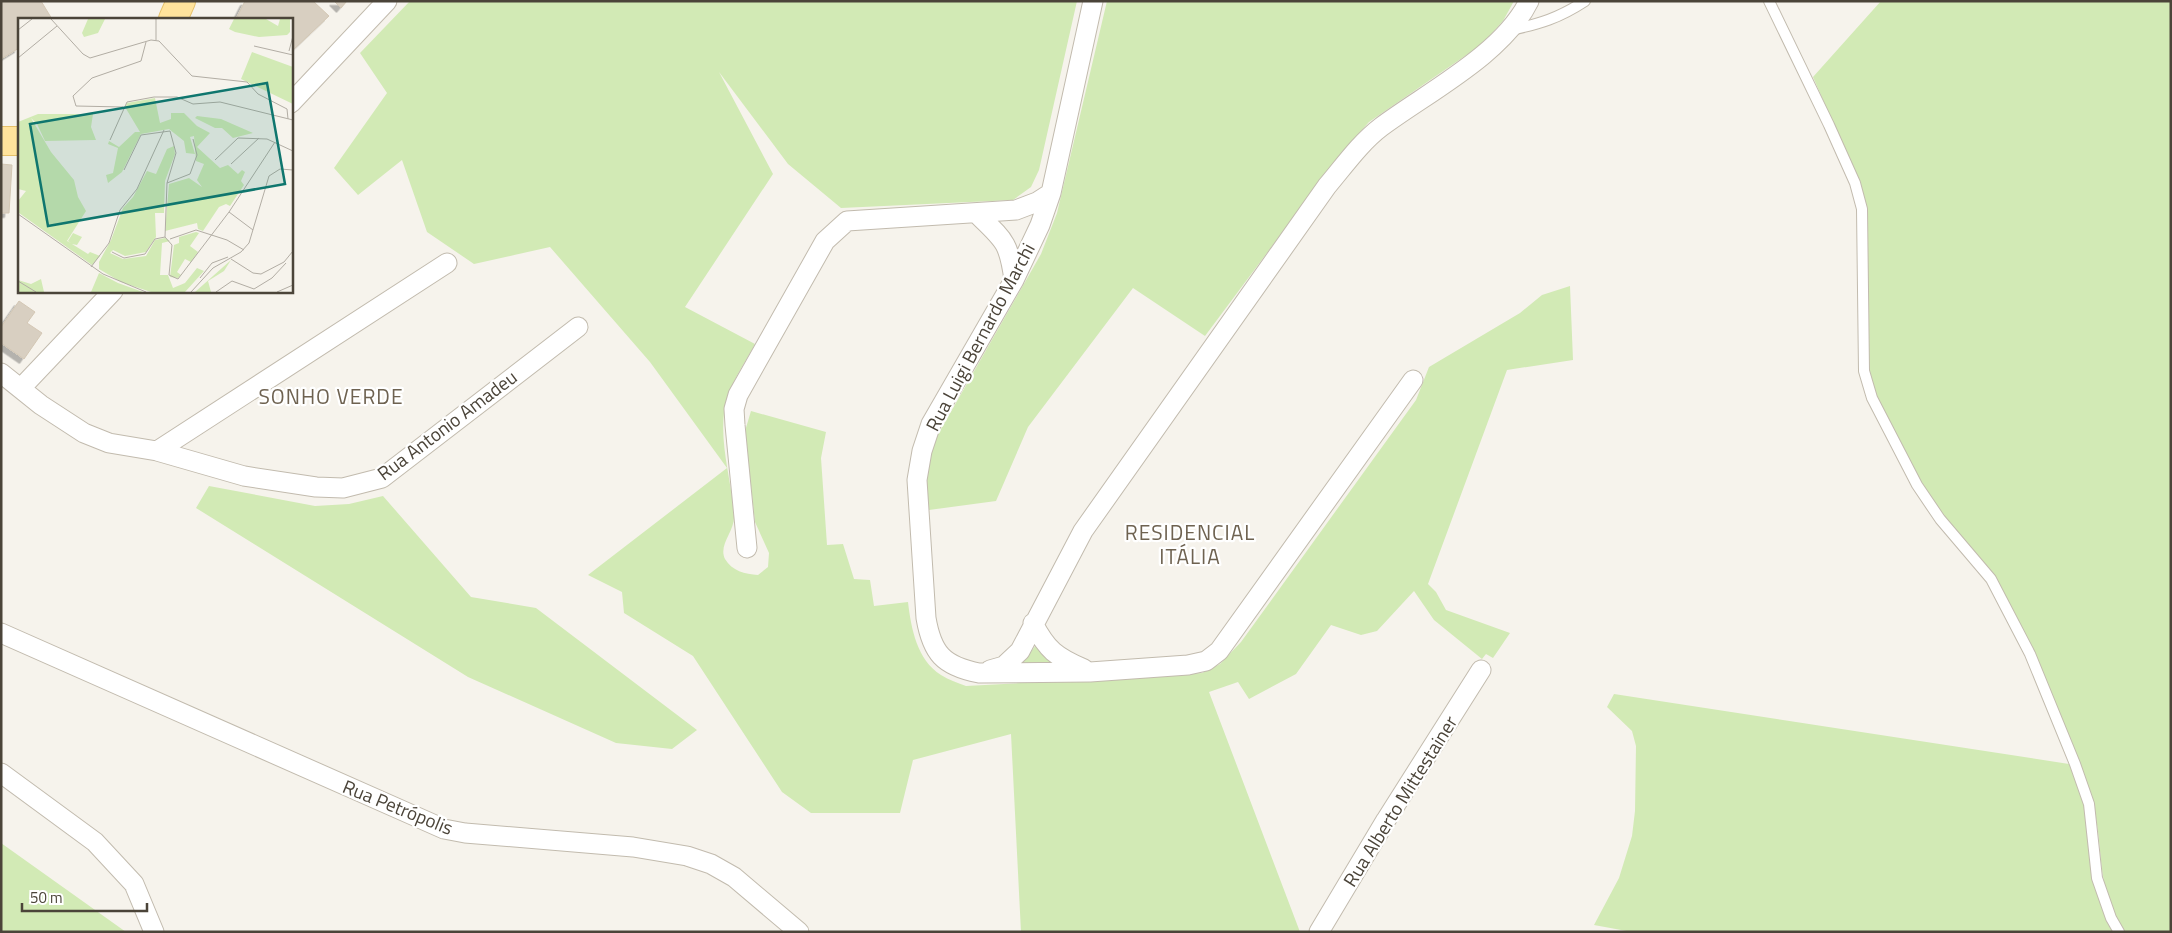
<svg xmlns="http://www.w3.org/2000/svg" width="2172" height="933" viewBox="0 0 2172 933" font-family="'Titillium Web',sans-serif">
<style>
.green{fill:#d2eab5}
.building{fill:#d8cfc1;stroke:#d3c7b4;filter:url(#shadow)}
.lines{fill:none;stroke-linecap:round;stroke-linejoin:round}
.lane-casing{stroke:#c2bbae;stroke-width:12}
.street-casing{stroke:#c2bbae;stroke-width:21}
.primary-casing{stroke:#e6c16a;stroke-width:30}
.lane{stroke:#fff;stroke-width:10}
.street{stroke:#fff;stroke-width:19}
.primary{stroke:#ffe39c;stroke-width:28}
.labels{text-anchor:middle;stroke-width:4.5;stroke-linejoin:round;paint-order:stroke}
.street-label{font-size:19px;fill:#4b4439;stroke:#fff}
.quarter-label{font-size:21px;letter-spacing:1px;fill:#6e6250;stroke:#fff}
.inset-road{fill:none;stroke:#b2ada4;stroke-width:1}
.view{fill:#0f766e;fill-opacity:0.15;stroke:#0f766e;stroke-width:2.5}
.inset-edge{fill:none;stroke:#4b4439;stroke-width:2.5}
</style>
<defs>
<filter id="shadow"><feDropShadow dx="-4.5" dy="4.5" stdDeviation="0" flood-color="#0004"/></filter>
</defs>
<rect width="100%" height="100%" fill="#f6f3ec"/>
<!-- green -->
<path class="green" d="M 410,1 L 1077,1 L 1039,170 L 1031,187 L 1013,200 L 841,208 L 788,164 L 719,72 L 773,174 L 685,307 L 755,344 C 744,365 726,389 724,413 C 720,448 732,482 734,516 C 735,531 718,545 725,559 C 732,571 745,574 758,575 L 768,567 L 769,553 L 755,522 L 745,431 L 751,411 L 826,432 L 821,458 L 827,545 L 843,544 L 854,579 L 870,580 L 874,606 L 908,602 C 911,628 917,660 941,675 C 949,680 958,683 966,686 L 1202,673 L 1220,664 L 1241,642 L 1416,400 L 1429,367 L 1520,313 L 1542,295 L 1570,286 L 1573,360 L 1507,370 L 1428,584 L 1436,592 L 1446,610 L 1510,633 L 1493,658 L 1486,654 L 1482,659 L 1434,620 L 1414,591 L 1377,631 L 1361,635 L 1331,625 L 1296,674 L 1249,699 L 1238,682 L 1209,692 L 1300,932 L 1021,932 L 1011,734 L 913,760 L 900,813 L 811,813 L 782,792 L 693,656 L 624,613 L 622,592 L 588,575 L 727,468 L 650,362 L 550,247 L 474,264 L 427,232 L 402,160 L 358,195 L 334,168 L 387,93 L 360,53 Z
M 1107,1 L 1514,1 L 1503,21 L 1481,45 L 1369,122 L 1343,151 L 1205,336 L 1133,288 L 1028,427 L 996,501 L 929,510 L 925,479 L 933,443 L 1041,254 L 1057,213 Z
M 1881,1 L 2171,1 L 2171,932 L 2124,932 C 2093,886 2106,841 2090,794 C 2070,733 2044,673 2014,616 C 2006,601 2000,583 1989,569 C 1975,550 1957,534 1943,515 C 1913,475 1881,418 1867,371 L 1858,180 L 1813,77 Z
M 209,486 L 315,506 L 349,504 L 383,496 L 471,597 L 536,608 L 697,730 L 672,749 L 616,743 L 468,677 L 196,508 Z
M 1036,645 L 1049,661 L 1058,665 L 1024,666 L 1024,661 Z
M 1614,694 L 2069,764 L 2084,801 L 2114,932 L 1632,932 L 1594,925 L 1619,878 L 1632,836 L 1635,811 L 1636,746 L 1632,731 L 1607,707 Z
M 1,843 L 126,932 L 1,932 Z"/>
<!-- building -->
<path class="building" d="M 1,1 L 41,1 L 52,19 L 19,19 L 19,48 L 1,59 Z
M 245,1 L 313,1 L 329,16 L 291,52 L 291,19 L 236,19 Z
M 334,1 L 347,1 L 341,8 Z
M 1,164 L 12,165 L 9,213 L 1,213 Z
M 19,301 L 35,312 L 27,323 L 42,333 L 24,359 L 1,343 L 1,327 Z"/>
<g class="lines">
<defs>
<path id="lane" d="M 1769,1 L 1829,125 L 1855,183 L 1862,209 L 1864,371 L 1872,398 L 1917,485 L 1940,519 L 1991,579 L 2030,654 L 2075,764 L 2089,804 L 2097,878 L 2111,918 L 2119,932
M 1510,30 C 1540,24 1559,18 1585,1"/>
<path id="street" d="M 1093,1 L 1051,193 L 1040,225 L 1014,280 L 931,424 L 922,451 L 917,480 L 926,618 C 932,653 943,666 979,673 L 1090,672 L 1188,665 L 1206,661 L 1219,651 L 1413,380
M 291,103 L 387,1
M 977,214 C 1004,240 1009,242 1014,280
M 1,373 L 41,405 L 84,433 L 109,443 L 157,451 L 244,476 L 316,487 L 343,488 L 382,478 L 578,327
M 22,387 L 113,291
M 157,451 L 447,263
M 747,548 L 735,425 L 734,409 L 738,395 L 825,241 L 847,221 L 1016,210 L 1037,202 L 1051,193
M 1033,623 C 1047,650 1056,657 1084,669
M 1,633 L 444,829 L 465,833 L 633,847 L 687,856 L 711,864 L 734,877 L 799,932
M 990,670 L 1004,666 L 1020,651 L 1083,531 L 1327,186 C 1344,166 1360,143 1381,127 C 1428,92 1503,54 1529,1
M 1,773 L 95,842 L 134,884 L 154,932
M 1319,932 L 1386,820 L 1481,670"/>
<path id="primary" d="M 173,19 L 181,1
M 1,141 L 19,141"/>
</defs>
<!-- lane casing -->
<use href="#lane" class="lane-casing"/>
<!-- street casing -->
<use href="#street" class="street-casing"/>
<!-- primary casing -->
<use href="#primary" class="primary-casing"/>
<!-- lane -->
<use href="#lane" class="lane"/>
<!-- street -->
<use href="#street" class="street"/>
<!-- primary -->
<use href="#primary" class="primary"/>
</g>
<g class="labels">
<!-- street labels -->
<g class="street-label">
<text transform="translate(980 337) rotate(-62)" y="7">Rua Luigi Bernardo Marchi</text>
<text transform="translate(447 425) rotate(-37)" y="7">Rua Antonio Amadeu</text>
<text transform="translate(1400 801) rotate(-58)" y="7">Rua Alberto Mittestainer</text>
<text transform="translate(398 807) rotate(22)" y="7">Rua Petrópolis</text>
</g>
<!-- quarter labels -->
<g class="quarter-label">
<text x="331" y="404">SONHO VERDE</text>
<text x="1190" y="540">RESIDENCIAL<tspan x="1190" dy="24">ITÁLIA</tspan></text>
</g>
</g>
<!-- overview -->
<g transform="translate(18 18)">
<rect width="275" height="275" fill="#f6f3ec"/>
<path d="M 70,1 L 87,1 L 80,15 L 66,19 L 64,15 ZM 216,1 L 248,1 L 260,8 L 262,1 L 272,1 L 272,14 L 269,17 L 241,19 L 217,14 L 211,11 ZM 234,34 L 275,49 L 275,86 L 223,61 ZM 137,80 L 142,105 L 153,101 L 153,95 L 166,95 L 179,108 L 192,115 L 179,129 L 202,150 L 210,147 L 220,156 L 224,152 L 227,154 L 223,163 L 226,167 L 212,188 L 208,186 L 201,189 L 185,213 L 180,211 L 179,205 L 147,213 L 151,166 L 171,160 L 184,169 L 179,162 L 186,146 L 178,143 L 176,118 L 172,119 L 177,136 L 168,135 L 166,123 L 151,111 L 123,116 L 104,154 L 90,165 L 88,157 L 95,155 L 100,130 L 90,126 L 91,123 L 101,129 L 117,114 L 122,114 L 107,89 L 109,85 ZM 20,96 L 75,96 L 73,109 L 78,122 L 27,123 L 19,106 L 13,100 L 33,134 L 56,162 L 60,179 L 68,193 L 49,223 L 53,225 L 50,223 L 55,215 L 64,219 L 59,227 L 54,226 L 70,236 L 72,234 L 82,238 L 74,247 L 1,195 L 0,183 L 8,173 L 0,171 L 0,104 ZM 179,98 L 203,101 L 235,115 L 215,120 L 204,110 L 197,110 L 177,100 ZM 156,128 L 157,136 L 147,163 L 146,195 L 137,195 L 138,219 L 128,234 L 107,238 L 95,232 L 92,235 L 105,241 L 128,238 L 137,222 L 147,220 L 152,223 L 144,225 L 142,257 L 150,257 L 155,270 L 167,265 L 179,250 L 186,253 L 167,274 L 133,274 L 103,264 L 81,251 L 81,244 L 93,222 L 105,190 L 115,179 L 129,153 L 138,156 L 149,131 ZM 178,214 L 181,215 L 172,228 L 180,234 L 173,244 L 167,241 L 159,254 L 163,257 L 160,260 L 152,259 L 156,227 L 161,225 L 161,219 ZM 213,242 L 206,253 L 190,263 L 193,274 L 177,274 ZM 81,255 L 100,265 L 125,274 L 73,274 ZM 23,261 L 26,274 L 0,274 L 0,262 L 13,266 Z" fill="#d2eab5"/>
<path class="inset-road" d="M 33,1 L 65,36 L 72,40 L 133,22 L 141,23 L 174,58 L 229,64 L 240,76 L 269,91 L 270,101M 0,12 L 14,1M 138,22 L 138,1M 236,28 L 275,37M 271,33 L 275,18M 0,40 L 39,8M 105,89 L 58,88 L 55,78 L 74,60 L 123,43 L 128,24M 92,122 L 109,84 L 136,79 L 159,79 L 175,86 L 202,84 L 275,102M 197,142 L 220,120 L 249,121 L 275,133M 213,146 L 241,120M 106,152 L 123,117 L 152,113 L 158,135 L 149,165 L 147,219M 149,165 L 172,156 L 179,137 L 175,121M 211,194 L 235,212M 0,196 L 85,256 L 128,274M 147,219 L 154,227 L 151,257 L 160,261 L 211,194 L 257,124M 152,221 L 178,212 L 209,222 L 226,232M 94,234 L 106,240 L 127,236 L 137,221 L 147,219M 213,241 L 235,255 L 243,256 L 266,244 L 275,233M 73,249 L 91,225 L 102,192 L 119,171 L 146,112M 182,260 L 194,245 L 210,239M 0,263 L 18,274M 236,271 L 254,260 L 268,245M 173,274 L 195,250 L 223,234 L 231,225 L 251,158 L 262,151 L 275,152M 198,274 L 214,263 L 236,271M 259,274 L 275,267"/>
<path class="view" d="M 249,65 L 267,166 L 30,208 L 12,106 Z"/>
<rect width="275" height="275" class="inset-edge"/>
</g>
<!-- border -->
<rect width="2172" height="933" fill="none" stroke="#4b4439" stroke-width="5"/>
<!-- scale -->
<path d="M22 903v8h125v-8" fill="none" stroke="#4b4439" stroke-width="2.5"/>
<text x="30" y="903" font-size="15" fill="#4b4439" stroke="#ffffff" stroke-width="4" paint-order="stroke">50 m</text>
</svg>
